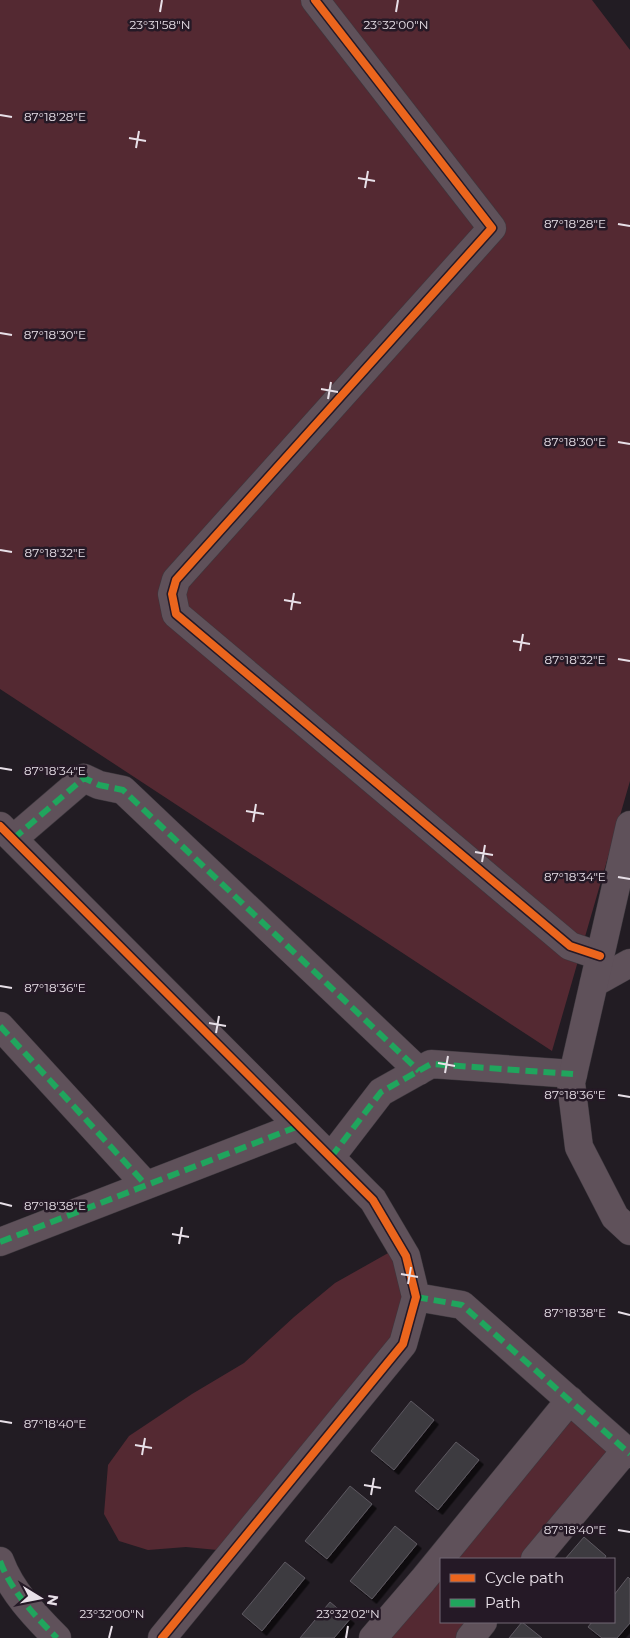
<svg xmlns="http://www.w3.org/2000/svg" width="630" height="1638" viewBox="0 0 630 1638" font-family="Montserrat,sans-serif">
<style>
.green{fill:#542932}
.building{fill:#3e3b41;stroke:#5d5860;filter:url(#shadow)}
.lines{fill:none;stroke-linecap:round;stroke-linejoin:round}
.minor-casing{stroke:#3d383e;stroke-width:29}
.tertiary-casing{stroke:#3d383e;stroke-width:29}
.minor{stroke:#5f515a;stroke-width:28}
.tertiary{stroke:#5f515a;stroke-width:28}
.quiet{stroke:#20a55d;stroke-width:6;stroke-dasharray:12 6;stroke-linecap:butt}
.cycleway-casing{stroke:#251926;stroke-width:11}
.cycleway{stroke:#eb651d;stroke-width:8}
.ticks{fill:none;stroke:#e8e0e8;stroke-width:2}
.ticks-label{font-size:12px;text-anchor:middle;fill:#e8e0e8;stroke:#251926;stroke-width:5;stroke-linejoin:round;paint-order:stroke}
</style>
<defs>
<filter id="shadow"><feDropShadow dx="4.5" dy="4.5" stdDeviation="0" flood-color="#0009"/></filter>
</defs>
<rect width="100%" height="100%" fill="#221c23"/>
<!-- green -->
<path class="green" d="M 0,0 L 592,0 L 630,50 L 630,781 L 552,1051 L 0,689 Z
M 390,1252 L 406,1288 L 397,1333 L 228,1551 L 186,1547 L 148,1550 L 119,1541 L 104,1514 L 108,1465 L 129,1436 L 192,1394 L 244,1363 L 294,1317 L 335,1283 Z
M 568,1411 L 617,1450 L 526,1559 L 445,1559 Z
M 441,1564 L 441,1622 L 474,1622 L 460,1638 L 380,1638 Z"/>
<!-- building -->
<path class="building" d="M 411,1401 L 434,1420 L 394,1470 L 371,1451 Z
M 456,1442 L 479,1460 L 438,1510 L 415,1491 Z
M 350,1486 L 372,1504 L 327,1559 L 305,1541 Z
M 395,1526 L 417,1544 L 372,1599 L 350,1581 Z
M 584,1537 L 606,1556 L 604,1559 L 565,1559 Z
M 285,1562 L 305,1578 L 262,1631 L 242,1614 Z
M 628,1577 L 630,1579 L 630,1623 L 617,1638 L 602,1638 L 588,1627 L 592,1622 L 614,1622 L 614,1595 Z
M 330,1602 L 350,1619 L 334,1638 L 300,1638 Z
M 522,1622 L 542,1638 L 509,1638 Z"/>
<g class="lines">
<defs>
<path id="minor" d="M 315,0 L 492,228 L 176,580 L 172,594 L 176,614 L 570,946 L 600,956
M 0,826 L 373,1200 L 406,1256 L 416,1297 L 403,1344 L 162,1638
M 13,839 L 84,778 L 99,785 L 123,790 L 419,1071
M 594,983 L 630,963
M 0,1026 L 146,1185
M 331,1157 L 381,1092 L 431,1064 L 573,1074
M 0,1242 L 299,1126
M 416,1297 L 462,1305 L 630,1454
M 535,1559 L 626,1450
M 0,1561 C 11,1591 35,1616 57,1638
M 373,1638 L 423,1580 L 570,1400
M 470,1638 L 483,1622"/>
<path id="tertiary" d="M 630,825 L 571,1083 L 579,1147 L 615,1217 L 630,1231"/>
</defs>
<!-- minor casing -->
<use href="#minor" class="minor-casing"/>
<!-- tertiary casing -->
<use href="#tertiary" class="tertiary-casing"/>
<!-- minor -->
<use href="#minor" class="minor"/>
<!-- tertiary -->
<use href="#tertiary" class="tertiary"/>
<!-- quiet -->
<path class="quiet" d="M 13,839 L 84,778 L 99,785 L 123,790 L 419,1071
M 0,1026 L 146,1185
M 331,1157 L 381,1092 L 431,1064 L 573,1074
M 0,1242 L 299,1126
M 416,1297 L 462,1305 L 630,1454
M 0,1561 C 11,1591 35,1616 57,1638"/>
<defs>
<path id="cycleway" d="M 315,0 L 492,228 L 176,580 L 172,594 L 176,614 L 570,946 L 600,956
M 0,826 L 373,1200 L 406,1256 L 416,1297 L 403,1344 L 162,1638"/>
</defs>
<!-- cycleway casing -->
<use href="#cycleway" class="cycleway-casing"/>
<!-- cycleway -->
<use href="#cycleway" class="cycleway"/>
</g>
<!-- ticks -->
<path class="ticks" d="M 160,12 L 162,0M 396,12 L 398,0M 0,115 L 12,117M 129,138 L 146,141M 136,148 L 139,131M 358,178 L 375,181M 365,188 L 368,171M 618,224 L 630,226M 0,333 L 12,335M 321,389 L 338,392M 328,399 L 331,382M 618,442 L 630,444M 0,550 L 12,552M 284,600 L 301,603M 291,610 L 294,593M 513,641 L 530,644M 520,651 L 523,634M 618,659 L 630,661M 0,768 L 12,770M 246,811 L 264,814M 253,822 L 256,804M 475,852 L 493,855M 482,862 L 485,845M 618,877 L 630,879M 0,986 L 12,988M 209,1023 L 226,1026M 216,1033 L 219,1016M 438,1063 L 455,1066M 445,1073 L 448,1056M 618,1095 L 630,1097M 0,1203 L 12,1206M 172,1234 L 189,1237M 179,1244 L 182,1227M 401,1274 L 418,1277M 408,1284 L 411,1267M 618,1312 L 630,1315M 0,1421 L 12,1423M 135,1445 L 152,1448M 142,1455 L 145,1438M 364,1485 L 381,1488M 371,1495 L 374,1478M 618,1530 L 630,1532M 109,1638 L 112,1626M 346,1638 L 348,1626"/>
<g class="ticks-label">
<text x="160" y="29">23°31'58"N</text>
<text x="396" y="29">23°32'00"N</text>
<text x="55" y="121">87°18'28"E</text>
<text x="575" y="228">87°18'28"E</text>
<text x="55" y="339">87°18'30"E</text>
<text x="575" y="446">87°18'30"E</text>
<text x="55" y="557">87°18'32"E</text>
<text x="575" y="664">87°18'32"E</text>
<text x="55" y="775">87°18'34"E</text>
<text x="575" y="881">87°18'34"E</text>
<text x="55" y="992">87°18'36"E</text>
<text x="575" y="1099">87°18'36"E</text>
<text x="55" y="1210">87°18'38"E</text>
<text x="575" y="1317">87°18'38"E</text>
<text x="55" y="1428">87°18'40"E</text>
<text x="575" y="1534">87°18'40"E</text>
<text x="112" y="1618">23°32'00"N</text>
<text x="348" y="1618">23°32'02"N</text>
</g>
<!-- legend -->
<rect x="440" y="1558" width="175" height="65" fill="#251926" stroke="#736974"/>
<rect x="450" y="1574" width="25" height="8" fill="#eb651d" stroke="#736974"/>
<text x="485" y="1583" font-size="15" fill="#e8e0e8">Cycle path</text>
<rect x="450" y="1599" width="25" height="8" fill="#20a55d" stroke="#736974"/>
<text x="485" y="1608" font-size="15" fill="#e8e0e8">Path</text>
<!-- north arrow -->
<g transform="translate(40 1598) rotate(100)" stroke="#251926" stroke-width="4" paint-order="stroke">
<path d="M0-4L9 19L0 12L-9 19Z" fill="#e8e0e8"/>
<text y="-8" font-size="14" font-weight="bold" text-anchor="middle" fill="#e8e0e8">N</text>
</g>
</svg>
